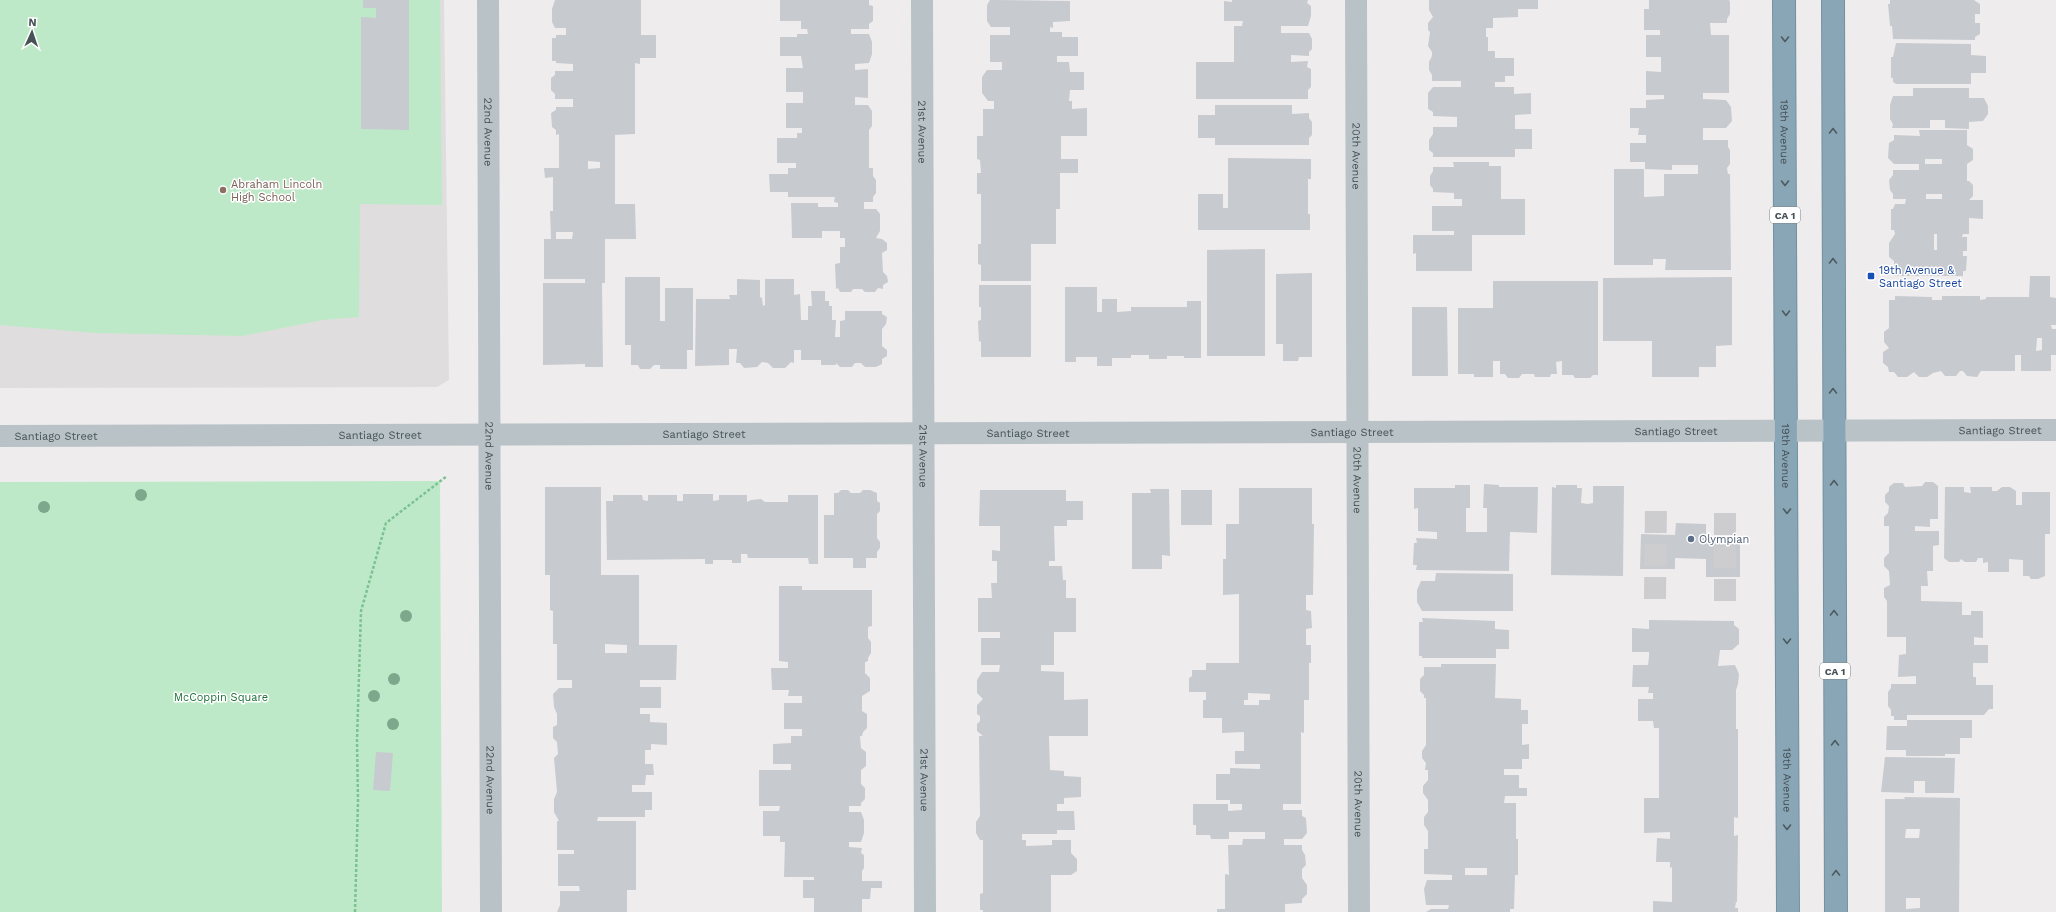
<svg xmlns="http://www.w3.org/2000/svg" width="2056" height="912" viewBox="0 0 2056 912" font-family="'Work Sans',sans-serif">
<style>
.education{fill:#e0ddde}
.green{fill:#bee9c8}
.building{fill:#c7cacf;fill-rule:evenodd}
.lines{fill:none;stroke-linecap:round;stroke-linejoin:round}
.minor-tunnel{stroke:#cdcdcf;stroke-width:22;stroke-dasharray:22 11;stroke-linecap:butt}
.highway-casing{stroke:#7491a2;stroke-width:24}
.path{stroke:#7bc293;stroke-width:2.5;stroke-dasharray:3 2;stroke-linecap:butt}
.minor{stroke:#b9c3c7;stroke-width:22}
.highway{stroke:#89a6b6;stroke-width:22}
.tree{fill:#7da88b}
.oneway{stroke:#4e5a60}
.education-dot{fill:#8d6e63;stroke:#fff;stroke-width:1.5}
.transit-dot{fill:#1a4fb4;stroke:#fff;stroke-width:1.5}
.service-dot{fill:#5c6f8a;stroke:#fff;stroke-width:1.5}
.labels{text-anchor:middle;stroke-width:3;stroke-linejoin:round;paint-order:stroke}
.shield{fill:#fff;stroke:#7e8689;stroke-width:1}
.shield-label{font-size:10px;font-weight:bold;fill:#475257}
.street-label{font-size:11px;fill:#475257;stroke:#fff}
.education-label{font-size:11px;fill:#785e54;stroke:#fff;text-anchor:start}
.transit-label{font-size:11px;fill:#164399;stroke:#fff;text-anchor:start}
.service-label{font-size:11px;fill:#4e5e75;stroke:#fff;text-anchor:start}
.park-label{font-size:11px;fill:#20703b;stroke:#fff}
</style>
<rect width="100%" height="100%" fill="#efeced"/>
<!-- education -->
<path class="education" d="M 0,0 L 444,0 L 449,380 L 437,387 L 0,388 Z"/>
<!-- green -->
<path class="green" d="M 0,0 L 440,0 L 442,205 L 360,204 L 359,317 L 323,320 L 242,336 L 94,333 L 0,325 Z
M 440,481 L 442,912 L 0,912 L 0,482 Z"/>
<!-- building -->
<path class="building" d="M 363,0 L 409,0 L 409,130 L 361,129 L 361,17 L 376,18 L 376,8 L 363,8 Z
M 555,0 L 641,0 L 641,35 L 656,35 L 656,58 L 640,58 L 640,64 L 635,63 L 635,134 L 615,135 L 615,204 L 635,204 L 636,239 L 605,239 L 605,283 L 602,283 L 603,367 L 585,367 L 585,364 L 543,365 L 543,283 L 585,283 L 585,279 L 544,279 L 544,239 L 551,239 L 550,211 L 553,211 L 553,177 L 545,178 L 544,168 L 559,168 L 559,134 L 556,135 L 556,130 L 552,127 L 551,113 L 556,110 L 556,107 L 573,107 L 573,99 L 555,99 L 555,94 L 551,90 L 551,78 L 555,75 L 555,71 L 573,71 L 573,64 L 556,63 L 556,61 L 552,61 L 552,38 L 556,38 L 556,35 L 566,35 L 566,28 L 555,28 L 552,22 L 552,9 ZM 588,161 L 600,162 L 600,168 L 588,169 ZM 556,232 L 573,232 L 572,239 L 556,239 Z
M 780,0 L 869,0 L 869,5 L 873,6 L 873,21 L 869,24 L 869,29 L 851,29 L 851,34 L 869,34 L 872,42 L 872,54 L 869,63 L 855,64 L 855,70 L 868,69 L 868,98 L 855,97 L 855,105 L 868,105 L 872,111 L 872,126 L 869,130 L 869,168 L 873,168 L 873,176 L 876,180 L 876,193 L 873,197 L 873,202 L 864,202 L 864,209 L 876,209 L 880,214 L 880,231 L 876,238 L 882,239 L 887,243 L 887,250 L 882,253 L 883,272 L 887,276 L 888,282 L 883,285 L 883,289 L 878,288 L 875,292 L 865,292 L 862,289 L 853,289 L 851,292 L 840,292 L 838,288 L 836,289 L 835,264 L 840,263 L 840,247 L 845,247 L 845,238 L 840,238 L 840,231 L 822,231 L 822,238 L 792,238 L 791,203 L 818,203 L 818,207 L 838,207 L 838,203 L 834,202 L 835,197 L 788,197 L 788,192 L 770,192 L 769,174 L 788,174 L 788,168 L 796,168 L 796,163 L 777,163 L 777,138 L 797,138 L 797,133 L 802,133 L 802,128 L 786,128 L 786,103 L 803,103 L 803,92 L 786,92 L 786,68 L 803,68 L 801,56 L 780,56 L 780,37 L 797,37 L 797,34 L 808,34 L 807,29 L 801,29 L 801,21 L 780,21 Z
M 990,0 L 1070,1 L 1070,21 L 1053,22 L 1053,28 L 1050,27 L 1050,32 L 1062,32 L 1062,37 L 1078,37 L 1078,56 L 1057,56 L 1057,62 L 1069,62 L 1070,72 L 1084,72 L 1084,90 L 1070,90 L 1069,101 L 1072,101 L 1072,109 L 1087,108 L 1087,136 L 1061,136 L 1061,159 L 1078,159 L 1078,173 L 1060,173 L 1060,209 L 1056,209 L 1056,244 L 1031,244 L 1031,281 L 981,281 L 981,265 L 978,264 L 978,244 L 981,244 L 981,194 L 977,194 L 977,173 L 981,173 L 980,160 L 977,159 L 977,136 L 983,136 L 983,109 L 994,109 L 994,101 L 988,101 L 982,93 L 982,77 L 987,70 L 1002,70 L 1002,62 L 990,62 L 990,35 L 1010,35 L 1010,27 L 991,27 L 987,21 L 987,5 Z
M 1232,0 L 1308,0 L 1307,3 L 1311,6 L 1311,16 L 1308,26 L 1281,26 L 1281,33 L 1309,33 L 1312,39 L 1312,49 L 1309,52 L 1309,56 L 1291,55 L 1291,62 L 1308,61 L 1307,67 L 1311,69 L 1311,87 L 1308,90 L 1308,99 L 1196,99 L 1196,62 L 1234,62 L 1234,26 L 1242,26 L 1243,21 L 1224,21 L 1224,1 L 1232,2 Z
M 1429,0 L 1538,0 L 1538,9 L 1518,9 L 1518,17 L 1493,18 L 1493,28 L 1486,28 L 1486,37 L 1488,37 L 1488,51 L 1495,51 L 1495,58 L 1514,58 L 1514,76 L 1505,76 L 1505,82 L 1495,82 L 1495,87 L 1514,87 L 1514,94 L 1531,93 L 1531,114 L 1515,115 L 1515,129 L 1532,129 L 1532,149 L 1515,149 L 1515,157 L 1433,157 L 1433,153 L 1429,150 L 1429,140 L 1433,134 L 1433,127 L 1457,127 L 1457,117 L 1433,116 L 1433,112 L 1428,109 L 1428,93 L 1433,87 L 1461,87 L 1461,81 L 1432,81 L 1432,75 L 1429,70 L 1429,62 L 1432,56 L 1432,52 L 1428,46 L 1430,32 L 1428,30 L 1428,23 L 1433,17 L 1429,10 Z
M 1649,0 L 1729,0 L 1730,2 L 1730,14 L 1727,19 L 1727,23 L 1710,23 L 1711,35 L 1729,35 L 1729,93 L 1703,93 L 1703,99 L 1726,100 L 1731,107 L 1732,121 L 1726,128 L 1703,128 L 1703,140 L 1728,140 L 1728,147 L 1730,150 L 1730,164 L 1727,168 L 1728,174 L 1730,174 L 1731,270 L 1665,270 L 1666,259 L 1653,259 L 1653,265 L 1614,265 L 1614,169 L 1644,169 L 1644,197 L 1664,196 L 1664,174 L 1698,174 L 1698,165 L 1672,165 L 1672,170 L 1645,169 L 1645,162 L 1630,162 L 1630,143 L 1646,143 L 1646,135 L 1638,135 L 1639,128 L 1630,128 L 1630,108 L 1646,108 L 1646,100 L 1664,99 L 1664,95 L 1646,95 L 1646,71 L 1661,72 L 1661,57 L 1646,57 L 1646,35 L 1660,35 L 1660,30 L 1644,30 L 1644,9 L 1649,9 Z
M 1890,0 L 1974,0 L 1980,4 L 1980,14 L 1975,14 L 1975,23 L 1980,23 L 1980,34 L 1975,37 L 1975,40 L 1893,39 L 1892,26 L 1890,26 L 1888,4 L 1890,4 Z
M 1896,43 L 1971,44 L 1971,55 L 1986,56 L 1986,73 L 1971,73 L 1971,84 L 1896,84 L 1893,82 L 1893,78 L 1891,78 L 1891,57 L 1893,57 Z
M 1913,88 L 1969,88 L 1969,98 L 1984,98 L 1988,106 L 1988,114 L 1983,121 L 1969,122 L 1969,129 L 1945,128 L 1945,120 L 1930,120 L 1930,128 L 1892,128 L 1893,124 L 1890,119 L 1890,105 L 1893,96 L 1913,96 Z
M 1215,105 L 1292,105 L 1292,114 L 1309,113 L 1309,118 L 1312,122 L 1312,135 L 1309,138 L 1309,145 L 1215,145 L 1215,138 L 1198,138 L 1198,115 L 1215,115 Z
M 1919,130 L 1967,130 L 1967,145 L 1973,149 L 1973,160 L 1967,164 L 1967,181 L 1969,181 L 1973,185 L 1973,196 L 1969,200 L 1983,200 L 1983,219 L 1969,218 L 1969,234 L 1963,234 L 1962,237 L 1967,237 L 1967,251 L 1963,251 L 1963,256 L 1967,256 L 1966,271 L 1963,271 L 1963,276 L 1894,276 L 1894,261 L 1889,257 L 1889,243 L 1895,234 L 1894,230 L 1891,230 L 1891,209 L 1893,209 L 1895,204 L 1905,204 L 1906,199 L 1893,199 L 1893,194 L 1890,190 L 1889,180 L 1893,175 L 1893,170 L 1919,170 L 1919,164 L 1894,164 L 1888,158 L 1889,143 L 1894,140 L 1894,135 L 1920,136 ZM 1925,159 L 1942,159 L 1942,164 L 1925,164 ZM 1926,194 L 1942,194 L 1942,199 L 1926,199 ZM 1934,234 L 1937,234 L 1937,250 L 1934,250 Z
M 1228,158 L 1311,159 L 1311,179 L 1308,179 L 1308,214 L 1310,214 L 1310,230 L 1198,230 L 1198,194 L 1223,194 L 1223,208 L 1228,208 Z
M 1453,162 L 1489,162 L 1489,166 L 1501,166 L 1501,199 L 1525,199 L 1525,235 L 1472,235 L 1472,271 L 1416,271 L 1416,253 L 1413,254 L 1413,235 L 1454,235 L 1454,231 L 1432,231 L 1432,206 L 1462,206 L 1462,199 L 1454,199 L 1454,193 L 1433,192 L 1433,189 L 1430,185 L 1430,176 L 1433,171 L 1433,167 L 1454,167 Z
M 1265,249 L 1265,356 L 1207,356 L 1207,250 Z
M 1312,273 L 1312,357 L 1299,357 L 1298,361 L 1283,361 L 1283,344 L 1276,344 L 1276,274 Z
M 2030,276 L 2050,276 L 2050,297 L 2056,298 L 2056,325 L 2051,325 L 2052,329 L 2056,329 L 2056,355 L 2051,355 L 2051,371 L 2021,371 L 2021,355 L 2015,355 L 2015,371 L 1981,371 L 1977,377 L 1967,376 L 1963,371 L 1960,371 L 1956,376 L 1945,376 L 1941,371 L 1933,373 L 1927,377 L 1919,377 L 1914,372 L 1907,377 L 1898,377 L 1894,372 L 1889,372 L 1888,367 L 1883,363 L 1883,352 L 1889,348 L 1884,342 L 1884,332 L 1889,328 L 1889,300 L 1895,300 L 1895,296 L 1932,297 L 1932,300 L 1942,300 L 1942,296 L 1980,296 L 1980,300 L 1986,299 L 1986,297 L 2029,297 ZM 2037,338 L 2042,338 L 2042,350 L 2036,351 Z
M 625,277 L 660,277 L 660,321 L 665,321 L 665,288 L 693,288 L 693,350 L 687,350 L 687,369 L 660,369 L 660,365 L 654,365 L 650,369 L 640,369 L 638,365 L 631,365 L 631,345 L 625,345 Z
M 1732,277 L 1732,345 L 1716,346 L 1716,367 L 1699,367 L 1699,377 L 1652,377 L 1652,341 L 1603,341 L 1603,278 Z
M 737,279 L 760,280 L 760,297 L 762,298 L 763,306 L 765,305 L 765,279 L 794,279 L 794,295 L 800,294 L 801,320 L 808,320 L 808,306 L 812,306 L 811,291 L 825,291 L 825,301 L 829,301 L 829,306 L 832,306 L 832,320 L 836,320 L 835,337 L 840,337 L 840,321 L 845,320 L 845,311 L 882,311 L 882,314 L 887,317 L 886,324 L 882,329 L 882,346 L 887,350 L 887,356 L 882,359 L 882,364 L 876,367 L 865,367 L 861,363 L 855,363 L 852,367 L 840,367 L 836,363 L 836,365 L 821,365 L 821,360 L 801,360 L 801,350 L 794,350 L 794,363 L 791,362 L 785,368 L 773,368 L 768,363 L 762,362 L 757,367 L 744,368 L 740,363 L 736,363 L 737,349 L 729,349 L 729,365 L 695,366 L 696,299 L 730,299 L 729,295 L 737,295 Z
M 1493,281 L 1598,281 L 1598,375 L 1593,375 L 1590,378 L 1575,378 L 1573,375 L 1562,375 L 1562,361 L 1556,362 L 1557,374 L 1551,374 L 1550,377 L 1535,377 L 1534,374 L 1522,374 L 1519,378 L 1508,378 L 1505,374 L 1500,374 L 1500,361 L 1493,361 L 1493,377 L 1474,377 L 1474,374 L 1458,374 L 1458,308 L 1493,308 Z
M 979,285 L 1031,285 L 1031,357 L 981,357 L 981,341 L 979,342 L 978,321 L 981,320 L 981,307 L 979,307 Z
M 1065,287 L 1097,287 L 1097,312 L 1102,312 L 1102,299 L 1117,299 L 1117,312 L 1131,311 L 1131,307 L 1187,307 L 1187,301 L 1201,301 L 1201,358 L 1184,358 L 1184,356 L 1167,356 L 1167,359 L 1149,359 L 1149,355 L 1131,355 L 1131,358 L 1112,358 L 1112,366 L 1097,366 L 1097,357 L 1076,357 L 1076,362 L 1065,362 Z
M 1412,307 L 1447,307 L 1448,376 L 1412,376 Z
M 1925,482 L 1933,482 L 1938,486 L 1938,519 L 1930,519 L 1930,527 L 1915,526 L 1915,531 L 1939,531 L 1939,545 L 1933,546 L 1933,571 L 1927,571 L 1928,586 L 1921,586 L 1921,601 L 1962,602 L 1962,615 L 1971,615 L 1971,611 L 1983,611 L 1983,638 L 1974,637 L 1974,645 L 1988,645 L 1988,663 L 1973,663 L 1973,677 L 1976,677 L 1976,685 L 1993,685 L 1993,709 L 1989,709 L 1984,715 L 1907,715 L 1907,720 L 1972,720 L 1972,738 L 1960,738 L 1960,754 L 1945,754 L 1945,756 L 1906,756 L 1906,750 L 1886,750 L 1887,726 L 1907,726 L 1907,720 L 1894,720 L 1894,716 L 1891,716 L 1891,710 L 1888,706 L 1888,692 L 1891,688 L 1891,684 L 1916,684 L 1916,676 L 1898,677 L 1899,655 L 1906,654 L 1906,637 L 1887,637 L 1887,601 L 1884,597 L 1884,588 L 1890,585 L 1889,571 L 1884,566 L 1884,558 L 1889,553 L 1889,526 L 1884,526 L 1884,517 L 1888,513 L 1889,506 L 1885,502 L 1885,495 L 1889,491 L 1889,487 L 1894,483 L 1903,483 L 1905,487 L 1922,486 Z
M 1484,484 L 1499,485 L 1499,487 L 1538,487 L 1537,533 L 1510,532 L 1509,571 L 1416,570 L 1417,565 L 1413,565 L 1414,543 L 1417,543 L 1416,538 L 1437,539 L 1437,532 L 1418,531 L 1418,508 L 1414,509 L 1414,488 L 1455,488 L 1455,485 L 1470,485 L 1470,508 L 1466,508 L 1466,532 L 1487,532 L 1487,508 L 1483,508 Z
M 1556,485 L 1577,485 L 1577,488 L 1582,488 L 1581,503 L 1588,504 L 1593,503 L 1593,486 L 1624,486 L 1623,576 L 1551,575 L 1552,487 L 1556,488 Z
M 545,487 L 601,487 L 601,575 L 639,575 L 639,645 L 677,645 L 676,680 L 640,680 L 640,687 L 661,687 L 661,708 L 640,708 L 640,714 L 650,714 L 650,722 L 667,723 L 667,745 L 651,744 L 651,750 L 645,750 L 645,764 L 653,764 L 654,775 L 646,775 L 645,785 L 632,785 L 632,792 L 652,792 L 652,810 L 645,810 L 645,817 L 598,817 L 597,821 L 636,821 L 636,890 L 627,890 L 627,912 L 557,912 L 560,905 L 560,891 L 580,891 L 579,886 L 558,886 L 558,854 L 574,854 L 574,850 L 557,850 L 557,821 L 559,821 L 554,812 L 554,799 L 557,792 L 554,758 L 558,754 L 557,742 L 553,738 L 553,727 L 557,725 L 557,714 L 554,707 L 553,694 L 559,688 L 572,688 L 572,680 L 557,680 L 557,644 L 553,644 L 553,611 L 550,610 L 550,575 L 545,575 ZM 605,644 L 627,645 L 627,653 L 605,653 Z
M 1945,487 L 1964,487 L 1964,492 L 1971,493 L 1970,487 L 1992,487 L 1992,491 L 1997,491 L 2002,487 L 2010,487 L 2016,491 L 2016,505 L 2022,505 L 2022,492 L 2050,492 L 2050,534 L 2045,534 L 2045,576 L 2038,579 L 2031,579 L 2029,576 L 2023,576 L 2023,560 L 2009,559 L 2009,572 L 1988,572 L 1988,562 L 1983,563 L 1983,558 L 1978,558 L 1976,562 L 1965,562 L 1961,559 L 1959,562 L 1949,562 L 1944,558 Z
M 1239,488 L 1312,488 L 1312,524 L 1314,524 L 1313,595 L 1306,595 L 1306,610 L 1311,611 L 1312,628 L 1306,629 L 1306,645 L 1311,645 L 1311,663 L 1309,663 L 1309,700 L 1304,700 L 1304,733 L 1301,732 L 1301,804 L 1283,804 L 1283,810 L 1302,810 L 1302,816 L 1306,818 L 1307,833 L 1302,839 L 1284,839 L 1284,845 L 1302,845 L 1302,850 L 1305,855 L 1306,865 L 1302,869 L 1302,878 L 1307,885 L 1307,894 L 1302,899 L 1302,903 L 1285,904 L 1285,912 L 1217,912 L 1217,909 L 1225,909 L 1225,874 L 1229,875 L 1228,845 L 1242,845 L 1243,839 L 1265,839 L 1265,832 L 1229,832 L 1229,839 L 1211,839 L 1210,835 L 1196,835 L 1196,825 L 1193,825 L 1193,804 L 1228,804 L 1228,811 L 1242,810 L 1242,804 L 1230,804 L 1230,800 L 1216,800 L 1216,774 L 1230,774 L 1230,768 L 1260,769 L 1260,764 L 1235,764 L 1235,751 L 1244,751 L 1244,732 L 1222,733 L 1222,718 L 1203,718 L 1203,700 L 1206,700 L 1206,692 L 1189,692 L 1189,678 L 1192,676 L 1192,670 L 1206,670 L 1206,663 L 1239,663 L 1239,594 L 1223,595 L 1223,559 L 1226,559 L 1226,524 L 1239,524 ZM 1248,693 L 1270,694 L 1270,700 L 1259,700 L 1259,705 L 1244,705 L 1244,700 L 1248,700 Z
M 1150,489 L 1169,489 L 1170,556 L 1162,555 L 1162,569 L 1132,569 L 1132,493 L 1151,493 Z
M 841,490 L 848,490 L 851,493 L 860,493 L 863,490 L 870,490 L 877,493 L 877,501 L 880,503 L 880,511 L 877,514 L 877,538 L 880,542 L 880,548 L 877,552 L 877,558 L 866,558 L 866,568 L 853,568 L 853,558 L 824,558 L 824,515 L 834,515 L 834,493 L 838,493 Z
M 980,490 L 1066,490 L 1066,501 L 1083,501 L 1083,520 L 1067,520 L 1067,526 L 1054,526 L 1055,561 L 1049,561 L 1049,566 L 1062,566 L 1063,580 L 1066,580 L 1066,598 L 1076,598 L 1076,632 L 1054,632 L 1054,665 L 1041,665 L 1041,671 L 1064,672 L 1064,700 L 1088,699 L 1088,736 L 1049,736 L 1050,770 L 1064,771 L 1064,776 L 1081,777 L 1081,797 L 1064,798 L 1064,804 L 1057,804 L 1057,811 L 1074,811 L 1075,830 L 1057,830 L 1057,834 L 1022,834 L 1022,840 L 1026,840 L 1026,846 L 1052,845 L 1052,840 L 1071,840 L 1071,853 L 1077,859 L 1077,871 L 1071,875 L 1051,875 L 1051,912 L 983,912 L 983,910 L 980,910 L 980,894 L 983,893 L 983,840 L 980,840 L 976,833 L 976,822 L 980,816 L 979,736 L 983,736 L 977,731 L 977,724 L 980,721 L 980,716 L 977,714 L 977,705 L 983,699 L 977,693 L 977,680 L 982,672 L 999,672 L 1000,665 L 981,665 L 981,638 L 1000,638 L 1000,632 L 978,632 L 978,598 L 992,598 L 991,583 L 997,583 L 997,561 L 992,561 L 992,550 L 1000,551 L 1000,526 L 979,526 Z
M 1181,490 L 1212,490 L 1212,525 L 1181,525 Z
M 683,494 L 713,494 L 713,501 L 719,500 L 719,495 L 747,495 L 747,502 L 751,500 L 761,499 L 765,502 L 788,502 L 788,495 L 818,495 L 818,564 L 809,564 L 808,558 L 748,558 L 747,554 L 741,554 L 741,563 L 732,563 L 732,560 L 713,560 L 713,564 L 705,564 L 705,559 L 607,560 L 606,501 L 613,501 L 613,495 L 642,495 L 643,500 L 648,501 L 648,495 L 677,495 L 677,501 L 683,501 Z
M 1676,523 L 1706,524 L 1706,543 L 1740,544 L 1740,577 L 1706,577 L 1706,559 L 1675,558 L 1675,569 L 1640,569 L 1641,534 L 1675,535 Z
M 1436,573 L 1513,574 L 1513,611 L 1422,611 L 1417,602 L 1417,590 L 1421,581 L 1435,581 Z
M 779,586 L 802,586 L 802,590 L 872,590 L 872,626 L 868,627 L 868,638 L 871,642 L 871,653 L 868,658 L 868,661 L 865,662 L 865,673 L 870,678 L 870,691 L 862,696 L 862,711 L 867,714 L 867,728 L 863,732 L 862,736 L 860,736 L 861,748 L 866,752 L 866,766 L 861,770 L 861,784 L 865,788 L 865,799 L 861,803 L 861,806 L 849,806 L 849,812 L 861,812 L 864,820 L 864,833 L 861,842 L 849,842 L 849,847 L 862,848 L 861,853 L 864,855 L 864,868 L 862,871 L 862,881 L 882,881 L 882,888 L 871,888 L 870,899 L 862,899 L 862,912 L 814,912 L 814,898 L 803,898 L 803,880 L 814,880 L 814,877 L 784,877 L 785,842 L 780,842 L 780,836 L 763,836 L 763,811 L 779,811 L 780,806 L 759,806 L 759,770 L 791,770 L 791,764 L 773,764 L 773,744 L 791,743 L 791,736 L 802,736 L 802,729 L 784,729 L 784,703 L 802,703 L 802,696 L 788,696 L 789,690 L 772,690 L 771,668 L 788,668 L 788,662 L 779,661 Z
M 1422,618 L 1495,621 L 1495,629 L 1509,630 L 1509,649 L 1496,649 L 1496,658 L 1422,658 L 1422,656 L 1419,656 L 1419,622 L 1423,622 Z
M 1649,620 L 1734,621 L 1734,625 L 1739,629 L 1739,644 L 1732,650 L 1720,650 L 1718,666 L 1735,665 L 1739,674 L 1738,684 L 1736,690 L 1736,729 L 1738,729 L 1738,818 L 1734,817 L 1734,836 L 1738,835 L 1737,902 L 1736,902 L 1735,908 L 1738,908 L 1738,912 L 1653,912 L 1653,901 L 1672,902 L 1672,867 L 1670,868 L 1670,862 L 1656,862 L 1657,838 L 1670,839 L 1670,832 L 1644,833 L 1644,798 L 1659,798 L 1659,728 L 1654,728 L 1653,721 L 1638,721 L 1638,699 L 1653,699 L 1653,693 L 1648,693 L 1649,687 L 1632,687 L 1633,665 L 1648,665 L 1649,657 L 1649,652 L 1632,652 L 1632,628 L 1649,629 Z
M 1441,664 L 1496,664 L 1495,698 L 1521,699 L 1521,710 L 1528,710 L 1528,724 L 1522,724 L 1522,745 L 1529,744 L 1529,759 L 1522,759 L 1522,769 L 1504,769 L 1504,775 L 1519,775 L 1519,788 L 1527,788 L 1527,796 L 1505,796 L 1504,803 L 1516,803 L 1516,839 L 1518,839 L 1518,875 L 1515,875 L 1514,909 L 1510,909 L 1510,912 L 1426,912 L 1431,909 L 1448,909 L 1449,905 L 1426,905 L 1424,889 L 1427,880 L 1452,880 L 1452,875 L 1424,874 L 1424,849 L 1428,849 L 1428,831 L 1424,825 L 1424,817 L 1428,812 L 1428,800 L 1423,793 L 1423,786 L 1428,780 L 1428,770 L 1425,770 L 1426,763 L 1422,758 L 1422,751 L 1426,745 L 1426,698 L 1424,698 L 1424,695 L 1420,691 L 1420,679 L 1424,675 L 1424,667 L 1441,667 ZM 1465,868 L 1487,868 L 1487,875 L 1465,875 Z
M 376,752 L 393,753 L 390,791 L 373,790 Z
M 1885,757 L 1955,758 L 1954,793 L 1925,793 L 1925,781 L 1914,781 L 1914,793 L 1881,792 Z
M 1904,797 L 1960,798 L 1959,912 L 1885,912 L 1885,799 L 1905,799 ZM 1906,829 L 1920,829 L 1919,838 L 1905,838 ZM 1906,898 L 1920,898 L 1920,908 L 1906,909 Z"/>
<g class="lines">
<!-- minor-tunnel -->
<path class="minor-tunnel" d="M 1655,599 L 1656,503
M 1725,601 L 1725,503"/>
<defs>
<g id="highway">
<path id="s5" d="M 1784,0 L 1788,912"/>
<path d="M 1833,0 L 1836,912"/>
</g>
</defs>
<!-- highway casing -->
<use href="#highway" class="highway-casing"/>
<!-- path -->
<path class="path" d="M 355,912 L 358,801 L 357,740 L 361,611 L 386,523 L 447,476"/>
<!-- minor -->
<g class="minor">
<path id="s1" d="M 488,0 L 491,912"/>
<path id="s2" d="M 922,0 L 925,912"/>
<path id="s3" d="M 1356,0 L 1359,912"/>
<path id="s4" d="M 0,436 L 2056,430"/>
</g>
<!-- highway -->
<use href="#highway" class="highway"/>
</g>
<!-- trees -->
<g class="tree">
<circle cx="141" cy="495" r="6"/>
<circle cx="44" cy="507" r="6"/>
<circle cx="406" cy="616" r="6"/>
<circle cx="394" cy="679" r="6"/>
<circle cx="374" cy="696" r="6"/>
<circle cx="393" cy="724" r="6"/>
</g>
<!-- one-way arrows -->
<defs><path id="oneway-chevron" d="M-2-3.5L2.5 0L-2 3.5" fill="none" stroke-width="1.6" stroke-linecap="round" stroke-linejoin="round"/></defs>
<g class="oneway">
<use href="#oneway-chevron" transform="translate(1785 39) rotate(90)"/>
<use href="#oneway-chevron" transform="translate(1833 131) rotate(-90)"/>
<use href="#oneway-chevron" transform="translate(1785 183) rotate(90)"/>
<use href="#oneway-chevron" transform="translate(1833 261) rotate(-90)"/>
<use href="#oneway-chevron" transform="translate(1786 313) rotate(90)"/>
<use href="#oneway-chevron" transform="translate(1833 391) rotate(-90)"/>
<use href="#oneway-chevron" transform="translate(1834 483) rotate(-90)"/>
<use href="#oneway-chevron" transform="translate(1787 511) rotate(90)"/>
<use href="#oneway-chevron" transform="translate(1834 613) rotate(-90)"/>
<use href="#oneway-chevron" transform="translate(1787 641) rotate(90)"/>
<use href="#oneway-chevron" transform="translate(1835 743) rotate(-90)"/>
<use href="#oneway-chevron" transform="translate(1787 827) rotate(90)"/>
<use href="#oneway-chevron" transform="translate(1836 873) rotate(-90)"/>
</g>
<!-- markers -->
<circle class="education-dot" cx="223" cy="190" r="4"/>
<rect class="transit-dot" x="1867" y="272" width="8" height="8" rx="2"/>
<circle class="service-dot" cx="1691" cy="539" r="4"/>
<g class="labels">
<!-- shield labels -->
<g class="shield">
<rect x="1770" y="207" width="30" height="16" rx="3"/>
<rect x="1820" y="663" width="30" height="16" rx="3"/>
</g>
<g class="shield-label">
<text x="1785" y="219">CA 1</text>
<text x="1835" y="675">CA 1</text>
</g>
<!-- street labels -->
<g class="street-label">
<text dy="4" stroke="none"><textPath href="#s1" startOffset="132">22nd Avenue</textPath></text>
<text dy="4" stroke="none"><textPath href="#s2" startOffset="132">21st Avenue</textPath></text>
<text dy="4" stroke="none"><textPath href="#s5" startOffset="132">19th Avenue</textPath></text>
<text dy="4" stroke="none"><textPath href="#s3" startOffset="156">20th Avenue</textPath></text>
<text dy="4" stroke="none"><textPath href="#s4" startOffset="2000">Santiago Street</textPath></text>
<text dy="4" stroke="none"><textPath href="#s4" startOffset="1676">Santiago Street</textPath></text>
<text dy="4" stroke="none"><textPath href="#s4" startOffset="1028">Santiago Street</textPath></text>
<text dy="4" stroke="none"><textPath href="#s4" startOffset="1352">Santiago Street</textPath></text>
<text dy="4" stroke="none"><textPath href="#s4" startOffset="704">Santiago Street</textPath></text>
<text dy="4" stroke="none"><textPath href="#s4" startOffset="380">Santiago Street</textPath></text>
<text dy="4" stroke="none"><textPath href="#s4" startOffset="56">Santiago Street</textPath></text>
<text dy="4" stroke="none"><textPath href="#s1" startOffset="456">22nd Avenue</textPath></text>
<text dy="4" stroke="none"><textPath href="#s2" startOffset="456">21st Avenue</textPath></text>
<text dy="4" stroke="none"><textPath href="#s5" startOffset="456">19th Avenue</textPath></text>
<text dy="4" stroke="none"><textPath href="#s3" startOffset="480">20th Avenue</textPath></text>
<text dy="4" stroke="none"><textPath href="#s1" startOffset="780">22nd Avenue</textPath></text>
<text dy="4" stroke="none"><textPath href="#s2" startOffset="780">21st Avenue</textPath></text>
<text dy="4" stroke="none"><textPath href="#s5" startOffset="780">19th Avenue</textPath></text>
<text dy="4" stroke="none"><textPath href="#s3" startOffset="804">20th Avenue</textPath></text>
</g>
<!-- education labels -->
<g class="education-label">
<text x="231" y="188">Abraham Lincoln<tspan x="231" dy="13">High School</tspan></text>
</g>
<!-- transit labels -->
<g class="transit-label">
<text x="1879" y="274">19th Avenue &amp;<tspan x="1879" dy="13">Santiago Street</tspan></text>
</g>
<!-- service labels -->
<g class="service-label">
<text x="1699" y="543">Olympian</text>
</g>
<!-- park labels -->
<g class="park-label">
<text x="221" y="701">McCoppin Square</text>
</g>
</g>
<!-- north arrow -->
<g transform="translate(32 32) rotate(3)" stroke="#ffffff" stroke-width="3" paint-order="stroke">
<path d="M0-3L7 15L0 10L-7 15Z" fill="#475257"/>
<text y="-6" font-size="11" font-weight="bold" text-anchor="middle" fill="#475257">N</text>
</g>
</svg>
